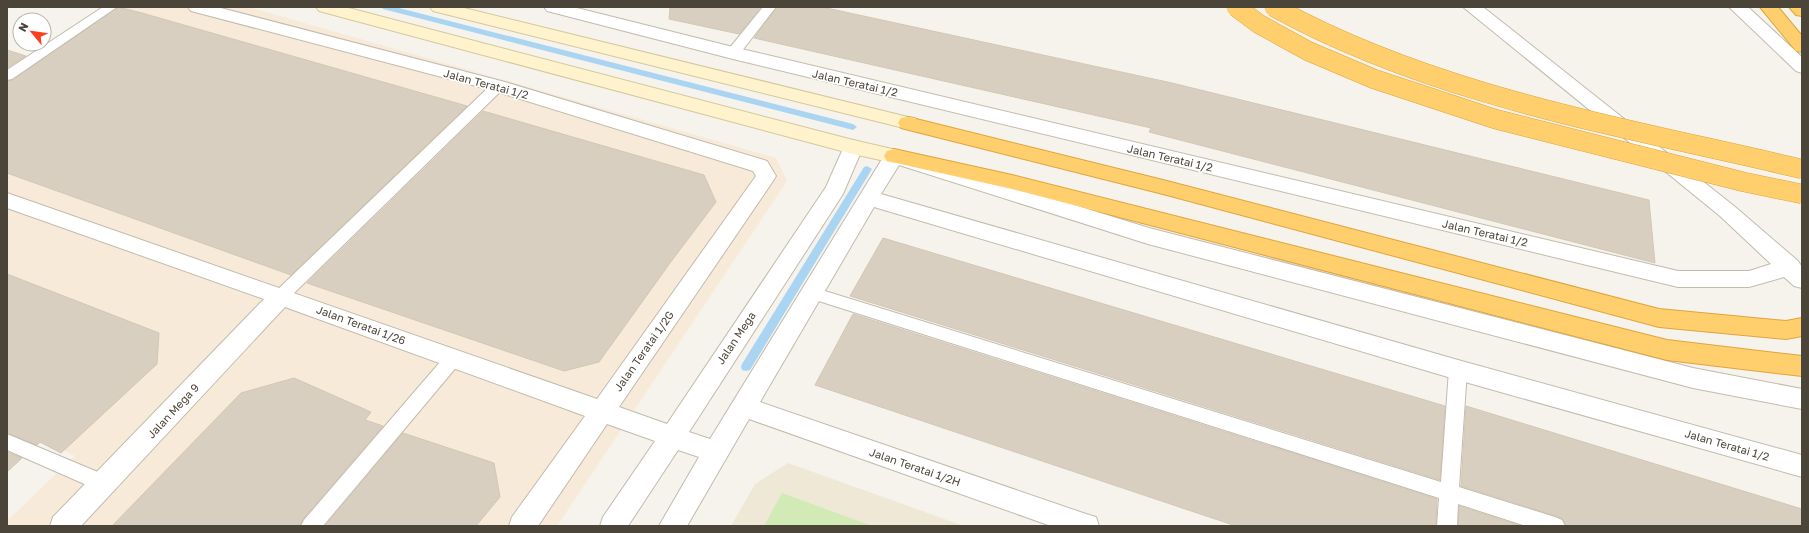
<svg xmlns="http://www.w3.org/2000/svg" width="1809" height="533" viewBox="0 0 1809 533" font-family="'Golos Text',sans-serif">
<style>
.commercial{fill:#f7ead8}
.education{fill:#efe8d6}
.green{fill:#d2eab5}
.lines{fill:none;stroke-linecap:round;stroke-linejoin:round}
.stream{fill:#a9d4f2;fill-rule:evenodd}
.building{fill:#d8cfc1;stroke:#d3c7b4}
.service-casing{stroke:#c2bbae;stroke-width:2}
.minor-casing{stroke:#c2bbae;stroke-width:2}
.secondary-casing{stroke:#d6c79b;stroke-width:2}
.motorway-casing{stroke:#e0a43c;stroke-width:2}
.service{fill:#fff;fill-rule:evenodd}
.minor{fill:#fff;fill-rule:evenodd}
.secondary{fill:#fff3cd;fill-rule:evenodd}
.motorway{fill:#ffcf6e;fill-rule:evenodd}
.motorway-bridge-casing{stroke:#e0a43c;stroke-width:20;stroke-linecap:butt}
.motorway-bridge{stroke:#ffcf6e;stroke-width:19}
.labels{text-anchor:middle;stroke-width:3.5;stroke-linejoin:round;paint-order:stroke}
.street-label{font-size:11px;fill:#4b4439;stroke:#fff}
</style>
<rect width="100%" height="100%" fill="#f6f3ec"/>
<!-- commercial -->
<path class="commercial" d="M 103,7 L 249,7 L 776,158 L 787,181 L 557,526 L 7,526 L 7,521 L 75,456 L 7,425 L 7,71 Z"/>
<!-- education -->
<path class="education" d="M 788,463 L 964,526 L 731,526 L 755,484 Z"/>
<!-- green -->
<path class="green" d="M 782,493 L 872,526 L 764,526 Z"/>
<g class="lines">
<!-- stream -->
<path class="stream" d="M 382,7 L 395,7 L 853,124 L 857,127 L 853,130 L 383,9 Z
M 867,166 L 872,169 L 750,370 L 746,371 L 742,370 L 741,367 L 742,364 L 864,167 Z"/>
</g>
<!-- building -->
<path class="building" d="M 118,7 L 142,13 L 467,106 L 291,275 L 7,173 L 7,81 L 13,80 Z
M 670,7 L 761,7 L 739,34 L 669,19 Z
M 777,7 L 822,7 L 1172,83 L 1649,200 L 1655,263 L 1149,132 L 1151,128 L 754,38 Z
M 7,50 L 26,56 L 7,68 Z
M 483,111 L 704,175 L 716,202 L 670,263 L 599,362 L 564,371 L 307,283 Z
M 883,238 L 1445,406 L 1440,480 L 850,296 Z
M 7,274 L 159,333 L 157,364 L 61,453 L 40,442 L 37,445 L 7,433 Z
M 853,314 L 1437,499 L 1436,526 L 1236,526 L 815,385 Z
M 294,378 L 371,412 L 365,420 L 383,426 L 303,519 L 300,526 L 112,526 L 241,393 Z
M 1466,406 L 1802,509 L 1802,526 L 1566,526 L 1563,519 L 1556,516 L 1461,486 Z
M 403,433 L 494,463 L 500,497 L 476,526 L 325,526 Z
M 7,452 L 22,458 L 7,472 Z
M 1459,506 L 1521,526 L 1458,526 Z"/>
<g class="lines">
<defs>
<path id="service" d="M 103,7 L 117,7 L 12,79 L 7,80 L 7,70 Z
M 763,7 L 776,7 L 738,56 L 728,56 L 726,53 L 728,50 Z
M 498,82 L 503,83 L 505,86 L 503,89 L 287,300 L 281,302 L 275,300 L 273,296 L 275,292 L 493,83 Z
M 812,287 L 1441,482 L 1449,370 L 1452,365 L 1458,363 L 1464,365 L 1467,370 L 1459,487 L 1555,517 L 1562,520 L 1565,526 L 1526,526 L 1458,504 L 1457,526 L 1437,526 L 1439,498 L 806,297 L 804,293 L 806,289 Z
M 453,352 L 459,354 L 462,359 L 459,364 L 323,526 L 301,526 L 304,520 L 447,354 Z
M 7,434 L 112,478 L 115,484 L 112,490 L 105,493 L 98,490 L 7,450 Z"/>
<path id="minor" d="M 188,7 L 217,7 L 505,82 L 767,161 L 776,176 L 773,181 L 619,407 L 667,424 L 826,187 L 846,142 L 853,140 L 860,142 L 863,147 L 843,194 L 689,432 L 710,439 L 887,151 L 894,149 L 1149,228 L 1693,368 L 1802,389 L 1802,409 L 1693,388 L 1148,244 L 899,165 L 881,194 L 1458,360 L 1802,455 L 1802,477 L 1458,380 L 874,207 L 760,402 L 1086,514 L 1096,517 L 1099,526 L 1051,526 L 749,419 L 687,526 L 659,526 L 699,457 L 678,450 L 628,526 L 600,526 L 603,517 L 655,441 L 607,424 L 538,526 L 509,526 L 512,517 L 585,416 L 285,307 L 81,526 L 50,526 L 53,517 L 264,299 L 7,208 L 7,193 L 597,399 L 756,176 L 753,171 L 491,90 L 191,11 Z
M 544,7 L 573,7 L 733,47 L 1678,271 L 1749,271 L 1771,264 L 1720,216 L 1463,7 L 1483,7 L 1734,206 L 1798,261 L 1802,267 L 1802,288 L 1794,286 L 1784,277 L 1749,287 L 1678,287 L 733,59 L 547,11 Z
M 1729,7 L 1748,7 L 1802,57 L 1802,73 L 1796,71 Z"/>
<path id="secondary" d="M 316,7 L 345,7 L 853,140 L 901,151 L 904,156 L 901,161 L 894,163 L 853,154 L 319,11 Z
M 430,7 L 460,7 L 908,117 L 915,118 L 918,123 L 915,128 L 908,129 L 433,11 Z"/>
<path id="motorway" d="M 1760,7 L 1778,7 L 1802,36 L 1802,52 L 1796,51 Z
M 1789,7 L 1802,7 L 1802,16 L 1796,15 Z
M 908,117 L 1163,180 L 1659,309 L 1786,321 L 1802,318 L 1802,336 L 1786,339 L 1659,327 L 1163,194 L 901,128 L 898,123 L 901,118 Z
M 894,149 L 1012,175 L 1667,340 L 1802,356 L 1802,376 L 1667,360 L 1012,189 L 887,161 L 884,156 L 887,151 Z"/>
</defs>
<!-- service casing -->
<use href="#service" class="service-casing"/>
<!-- minor casing -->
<use href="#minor" class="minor-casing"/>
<!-- secondary casing -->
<use href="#secondary" class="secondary-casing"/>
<!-- motorway casing -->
<use href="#motorway" class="motorway-casing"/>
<!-- service -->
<use href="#service" class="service"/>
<!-- minor -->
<use href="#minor" class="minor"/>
<!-- secondary -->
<use href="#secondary" class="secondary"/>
<!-- motorway -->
<use href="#motorway" class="motorway"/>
<defs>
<path id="motorway-bridge" d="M 1236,7 L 1259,24 L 1308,51 L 1374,79 L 1495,119 L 1744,182 L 1802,194
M 1274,7 C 1435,96 1624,127 1802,169"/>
</defs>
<!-- motorway-bridge casing -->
<use href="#motorway-bridge" class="motorway-bridge-casing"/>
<!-- motorway-bridge -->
<use href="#motorway-bridge" class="motorway-bridge"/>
</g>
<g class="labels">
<!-- street labels -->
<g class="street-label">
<text transform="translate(855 83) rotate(13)" y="4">Jalan Teratai 1/2</text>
<text transform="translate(486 84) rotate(15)" y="4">Jalan Teratai 1/2</text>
<text transform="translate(1170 158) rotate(13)" y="4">Jalan Teratai 1/2</text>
<text transform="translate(1485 233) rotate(13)" y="4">Jalan Teratai 1/2</text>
<text transform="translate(361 325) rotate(20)" y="4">Jalan Teratai 1/26</text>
<text transform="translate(736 338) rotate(-56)" y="4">Jalan Mega</text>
<text transform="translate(644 351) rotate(-55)" y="4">Jalan Teratai 1/2G</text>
<text transform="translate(173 411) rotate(-47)" y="4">Jalan Mega 9</text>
<text transform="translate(1727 445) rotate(16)" y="4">Jalan Teratai 1/2</text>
<text transform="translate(915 467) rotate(19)" y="4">Jalan Teratai 1/2H</text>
</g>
</g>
<!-- border -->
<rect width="1809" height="533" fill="none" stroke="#4b4439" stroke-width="16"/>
<!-- north arrow -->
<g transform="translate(32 32) rotate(299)"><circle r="19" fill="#ffffff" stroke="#b7b4b0"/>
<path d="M0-3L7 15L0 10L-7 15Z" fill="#fc3f1d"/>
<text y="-6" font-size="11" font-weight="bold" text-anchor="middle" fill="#4b4439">N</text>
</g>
</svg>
